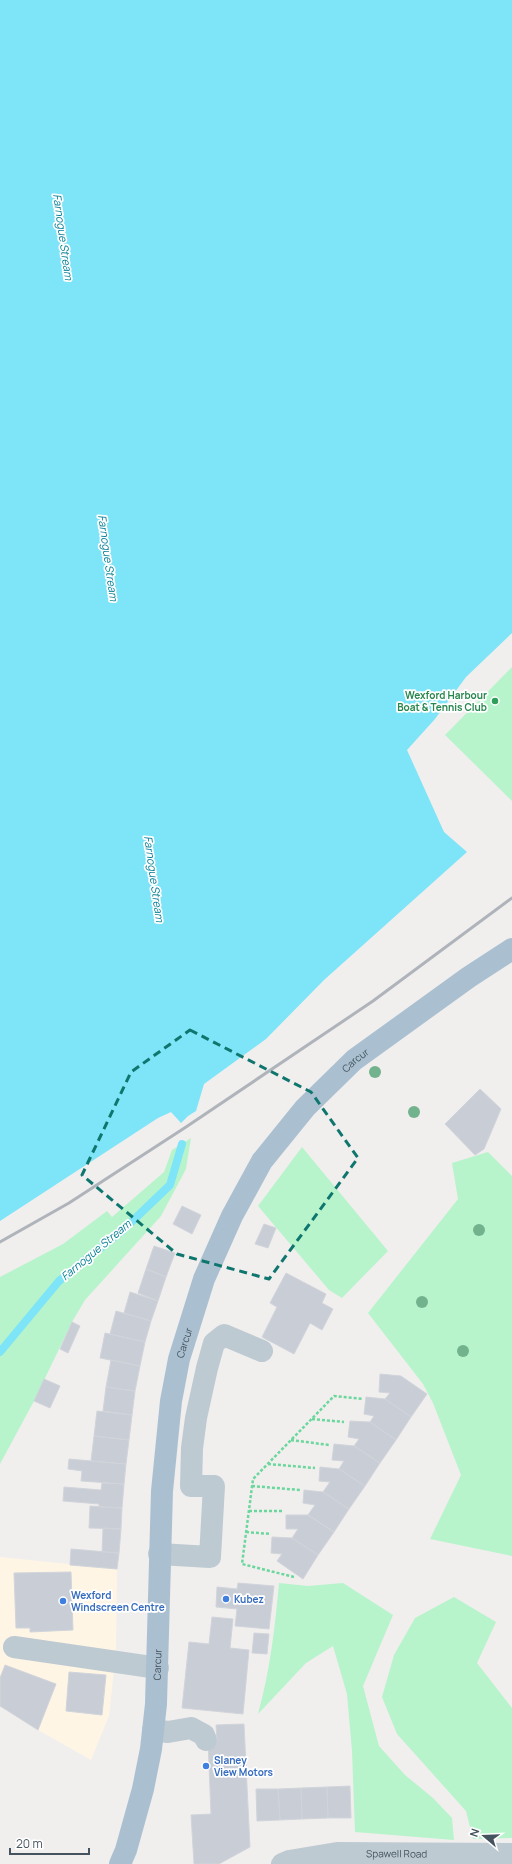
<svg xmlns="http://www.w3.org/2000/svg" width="512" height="1864" viewBox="0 0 512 1864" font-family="Manrope,sans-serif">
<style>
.commercial{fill:#fef5e5}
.green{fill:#b7f4cb}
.water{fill:#7ee4f7}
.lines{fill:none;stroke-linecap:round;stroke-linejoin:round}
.stream{stroke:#7ee4f7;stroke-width:8}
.building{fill:#c9cdd5;stroke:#d1d5db}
.path{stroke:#6ad79c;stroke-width:2.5;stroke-dasharray:3 2;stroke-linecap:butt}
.minor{stroke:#bdcad2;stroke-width:22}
.major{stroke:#aac0d1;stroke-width:22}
.rail{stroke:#afb4ba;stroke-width:3}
.tree{fill:#72b38e}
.marked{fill:none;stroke:#0f766e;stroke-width:3;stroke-dasharray:8 5;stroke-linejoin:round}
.leisure-dot{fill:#2e9e5b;stroke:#fff;stroke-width:1.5}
.shop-dot{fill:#3f7fe0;stroke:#fff;stroke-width:1.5}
.labels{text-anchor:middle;stroke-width:3.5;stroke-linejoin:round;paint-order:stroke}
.leisure-label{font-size:10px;font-weight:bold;fill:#27864d;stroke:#fff;text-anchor:end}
.street-label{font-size:10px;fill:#44535e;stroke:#fff}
.shop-label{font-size:10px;font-weight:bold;fill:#366cbe;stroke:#fff;text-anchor:start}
.water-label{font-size:11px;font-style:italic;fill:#037e94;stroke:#fff}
</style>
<rect width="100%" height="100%" fill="#f1eeee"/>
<!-- commercial -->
<path class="commercial" d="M 0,1557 L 117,1569 L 116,1651 L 109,1716 L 91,1760 L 38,1730 L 0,1706 Z"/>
<!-- green -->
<path class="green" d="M 512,667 L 512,801 L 445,735 Z
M 191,1138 L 186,1169 L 161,1216 L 85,1300 L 72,1322 L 34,1401 L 0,1464 L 0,1277 L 63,1244 L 107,1211 L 112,1217 L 164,1172 L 172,1150 Z
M 302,1147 L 388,1251 L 342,1298 L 329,1290 L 258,1206 Z
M 488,1152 L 512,1176 L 512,1556 L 430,1539 L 461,1475 L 433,1403 L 423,1384 L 368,1313 L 458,1199 L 452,1163 Z
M 279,1583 L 308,1586 L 343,1583 L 393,1615 L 363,1686 L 379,1746 L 405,1775 L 433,1798 L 452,1818 L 454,1840 L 355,1832 L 352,1751 L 347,1694 L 333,1646 L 306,1663 L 258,1714 C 270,1671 275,1627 279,1583 Z
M 454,1597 L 496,1622 L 477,1663 L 512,1708 L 512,1838 L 473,1839 L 466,1811 L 397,1734 L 382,1697 L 394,1655 L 415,1618 Z"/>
<!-- water -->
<path class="water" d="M 0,0 L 512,0 L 512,633 L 466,677 L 435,719 L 407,750 L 444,832 L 467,852 L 324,980 L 266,1039 L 204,1084 L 196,1111 L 188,1116 L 181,1123 L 171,1112 L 158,1118 L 0,1221 Z"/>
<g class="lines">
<!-- stream -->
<path class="stream" d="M 0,1352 L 59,1281 L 123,1230 L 170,1185 L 182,1144"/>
</g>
<!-- building -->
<path class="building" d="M 480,1089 L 501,1109 L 484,1149 L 475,1155 L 445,1124 Z
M 182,1206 L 201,1215 L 192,1234 L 173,1224 Z
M 264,1224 L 276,1228 L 268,1248 L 255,1244 Z
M 154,1246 L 175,1253 L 166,1277 L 146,1269 Z
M 146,1269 L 166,1277 L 158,1301 L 138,1293 Z
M 286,1273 L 326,1294 L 322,1303 L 333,1309 L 322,1330 L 310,1323 L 294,1354 L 262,1337 L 277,1307 L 270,1303 Z
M 130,1292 L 158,1301 L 151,1321 L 124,1313 Z
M 116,1311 L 151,1321 L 145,1342 L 110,1334 Z
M 72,1322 L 80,1326 L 68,1353 L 60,1349 Z
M 105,1333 L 145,1342 L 140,1366 L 100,1358 Z
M 111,1360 L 140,1366 L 135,1391 L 106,1387 Z
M 380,1374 L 401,1376 L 427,1394 L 411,1417 L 385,1399 L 390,1393 L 379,1392 Z
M 44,1379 L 60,1386 L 50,1408 L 34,1401 Z
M 106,1387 L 135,1391 L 132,1415 L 103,1411 Z
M 366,1397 L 385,1399 L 411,1417 L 396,1440 L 370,1422 L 374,1416 L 364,1414 Z
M 97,1411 L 132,1415 L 129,1440 L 94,1436 Z
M 350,1421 L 370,1422 L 396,1440 L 380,1463 L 354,1446 L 359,1439 L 348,1437 Z
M 94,1436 L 129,1440 L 126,1464 L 91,1461 Z
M 334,1444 L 354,1446 L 380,1463 L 365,1486 L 339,1469 L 344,1461 L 332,1460 Z
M 69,1459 L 126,1464 L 124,1484 L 81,1481 L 82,1471 L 68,1469 Z
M 320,1467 L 339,1469 L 365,1486 L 349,1509 L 323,1492 L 330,1482 L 319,1481 Z
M 102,1483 L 124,1484 L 122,1508 L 99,1507 L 99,1504 L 63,1501 L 64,1487 L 101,1490 Z
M 304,1490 L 323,1492 L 349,1509 L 334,1532 L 308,1515 L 315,1505 L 303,1503 Z
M 90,1506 L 122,1508 L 121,1529 L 89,1528 Z
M 286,1515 L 308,1515 L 334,1532 L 318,1555 L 292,1538 L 298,1529 L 286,1529 Z
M 103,1528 L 121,1529 L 119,1553 L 102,1552 Z
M 272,1537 L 292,1538 L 318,1555 L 303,1579 L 277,1561 L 282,1554 L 271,1553 Z
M 71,1549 L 119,1553 L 117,1569 L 70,1565 Z
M 71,1572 L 73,1630 L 30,1632 L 30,1628 L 16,1628 L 14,1573 Z
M 238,1583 L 274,1586 L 269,1629 L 235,1626 L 237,1609 L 216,1607 L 217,1587 L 237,1589 Z
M 212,1617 L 233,1619 L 230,1648 L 249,1650 L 243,1714 L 182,1708 L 189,1642 L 209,1644 Z
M 254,1633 L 269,1634 L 267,1654 L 252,1653 Z
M 5,1665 L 56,1684 L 38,1730 L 0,1706 L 0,1678 Z
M 69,1672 L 106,1675 L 102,1715 L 66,1711 Z
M 244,1724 L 250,1847 L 219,1864 L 194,1864 L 191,1815 L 211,1814 L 208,1741 L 217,1741 L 216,1725 Z
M 350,1786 L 351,1818 L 328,1818 L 327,1787 Z
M 327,1787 L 328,1818 L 302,1819 L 301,1788 Z
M 301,1788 L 302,1819 L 280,1820 L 278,1789 Z
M 256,1789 L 278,1789 L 280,1820 L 257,1821 Z"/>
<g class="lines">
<!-- path -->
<path class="path" d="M 312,1419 L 344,1422
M 291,1440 L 329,1445
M 268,1464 L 315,1468
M 252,1486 L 300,1490
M 249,1511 L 284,1511
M 246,1532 L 271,1534
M 294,1577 L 242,1564 L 253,1479 L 334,1396 L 363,1399"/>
<!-- minor -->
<g class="minor">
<path d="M 159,1554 L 210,1557 L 214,1486 L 191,1486 L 192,1448 L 196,1418 L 207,1368 L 214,1343 L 224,1335 L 262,1351"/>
<path d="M 14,1647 L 158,1668"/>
<path d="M 153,1730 L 168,1732 L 191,1728 L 204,1735 L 206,1740"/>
<path id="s1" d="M 282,1864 L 289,1861 L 337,1853 L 512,1854"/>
</g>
<!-- major -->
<path class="major" id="s2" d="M 120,1864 L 126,1850 L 143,1789 L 151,1749 L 156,1704 L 162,1491 L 171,1401 L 179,1359 L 204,1279 L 232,1216 L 262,1161 L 305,1108 L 354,1060 L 469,977 L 512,949"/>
<!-- rail -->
<path class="rail" d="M 0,1242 L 69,1203 L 186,1127 L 373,1001 L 512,898"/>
</g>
<!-- trees -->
<g class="tree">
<circle cx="375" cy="1072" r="6"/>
<circle cx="414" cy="1112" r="6"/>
<circle cx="479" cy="1230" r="6"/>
<circle cx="422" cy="1302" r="6"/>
<circle cx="463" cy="1351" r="6"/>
</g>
<!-- marked area -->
<path class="marked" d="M 190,1030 L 311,1092 L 358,1158 L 269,1279 L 177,1254 L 82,1175 L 131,1072 Z"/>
<!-- markers -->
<circle class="leisure-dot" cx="495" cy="701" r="4"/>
<g class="shop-dot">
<circle cx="226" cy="1599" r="4"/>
<circle cx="63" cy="1601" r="4"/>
<circle cx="206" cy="1766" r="4"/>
</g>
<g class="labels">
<!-- leisure labels -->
<g class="leisure-label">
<text x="487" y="699">Wexford Harbour<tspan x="487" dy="12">Boat &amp; Tennis Club</tspan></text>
</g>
<!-- street labels -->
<g class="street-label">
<text dy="4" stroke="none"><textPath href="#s2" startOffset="864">Carcur</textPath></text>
<text dy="4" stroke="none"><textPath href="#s2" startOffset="528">Carcur</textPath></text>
<text dy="4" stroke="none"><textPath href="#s2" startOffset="204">Carcur</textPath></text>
<text dy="4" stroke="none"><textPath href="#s1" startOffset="116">Spawell Road</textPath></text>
</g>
<!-- shop labels -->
<g class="shop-label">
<text x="71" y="1599">Wexford<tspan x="71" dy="12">Windscreen Centre</tspan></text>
<text x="234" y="1603">Kubez</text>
<text x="214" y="1764">Slaney<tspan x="214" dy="12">View Motors</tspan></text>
</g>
<!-- water labels -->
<g class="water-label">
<text transform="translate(63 237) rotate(82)" y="4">Farnogue Stream</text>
<text transform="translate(108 558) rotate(82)" y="4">Farnogue Stream</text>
<text transform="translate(154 879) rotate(82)" y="4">Farnogue Stream</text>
<text transform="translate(96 1250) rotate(-40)" y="4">Farnogue Stream</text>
</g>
</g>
<!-- north arrow -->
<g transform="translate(484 1836) rotate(289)" stroke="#ffffff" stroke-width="3" paint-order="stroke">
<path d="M0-3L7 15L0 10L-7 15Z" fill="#44535e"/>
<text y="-6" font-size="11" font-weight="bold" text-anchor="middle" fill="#44535e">N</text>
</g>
<!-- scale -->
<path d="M10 1848v6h79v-6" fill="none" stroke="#44535e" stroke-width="2"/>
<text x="16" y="1848" font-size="12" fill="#44535e" stroke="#ffffff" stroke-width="3" paint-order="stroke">20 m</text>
</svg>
